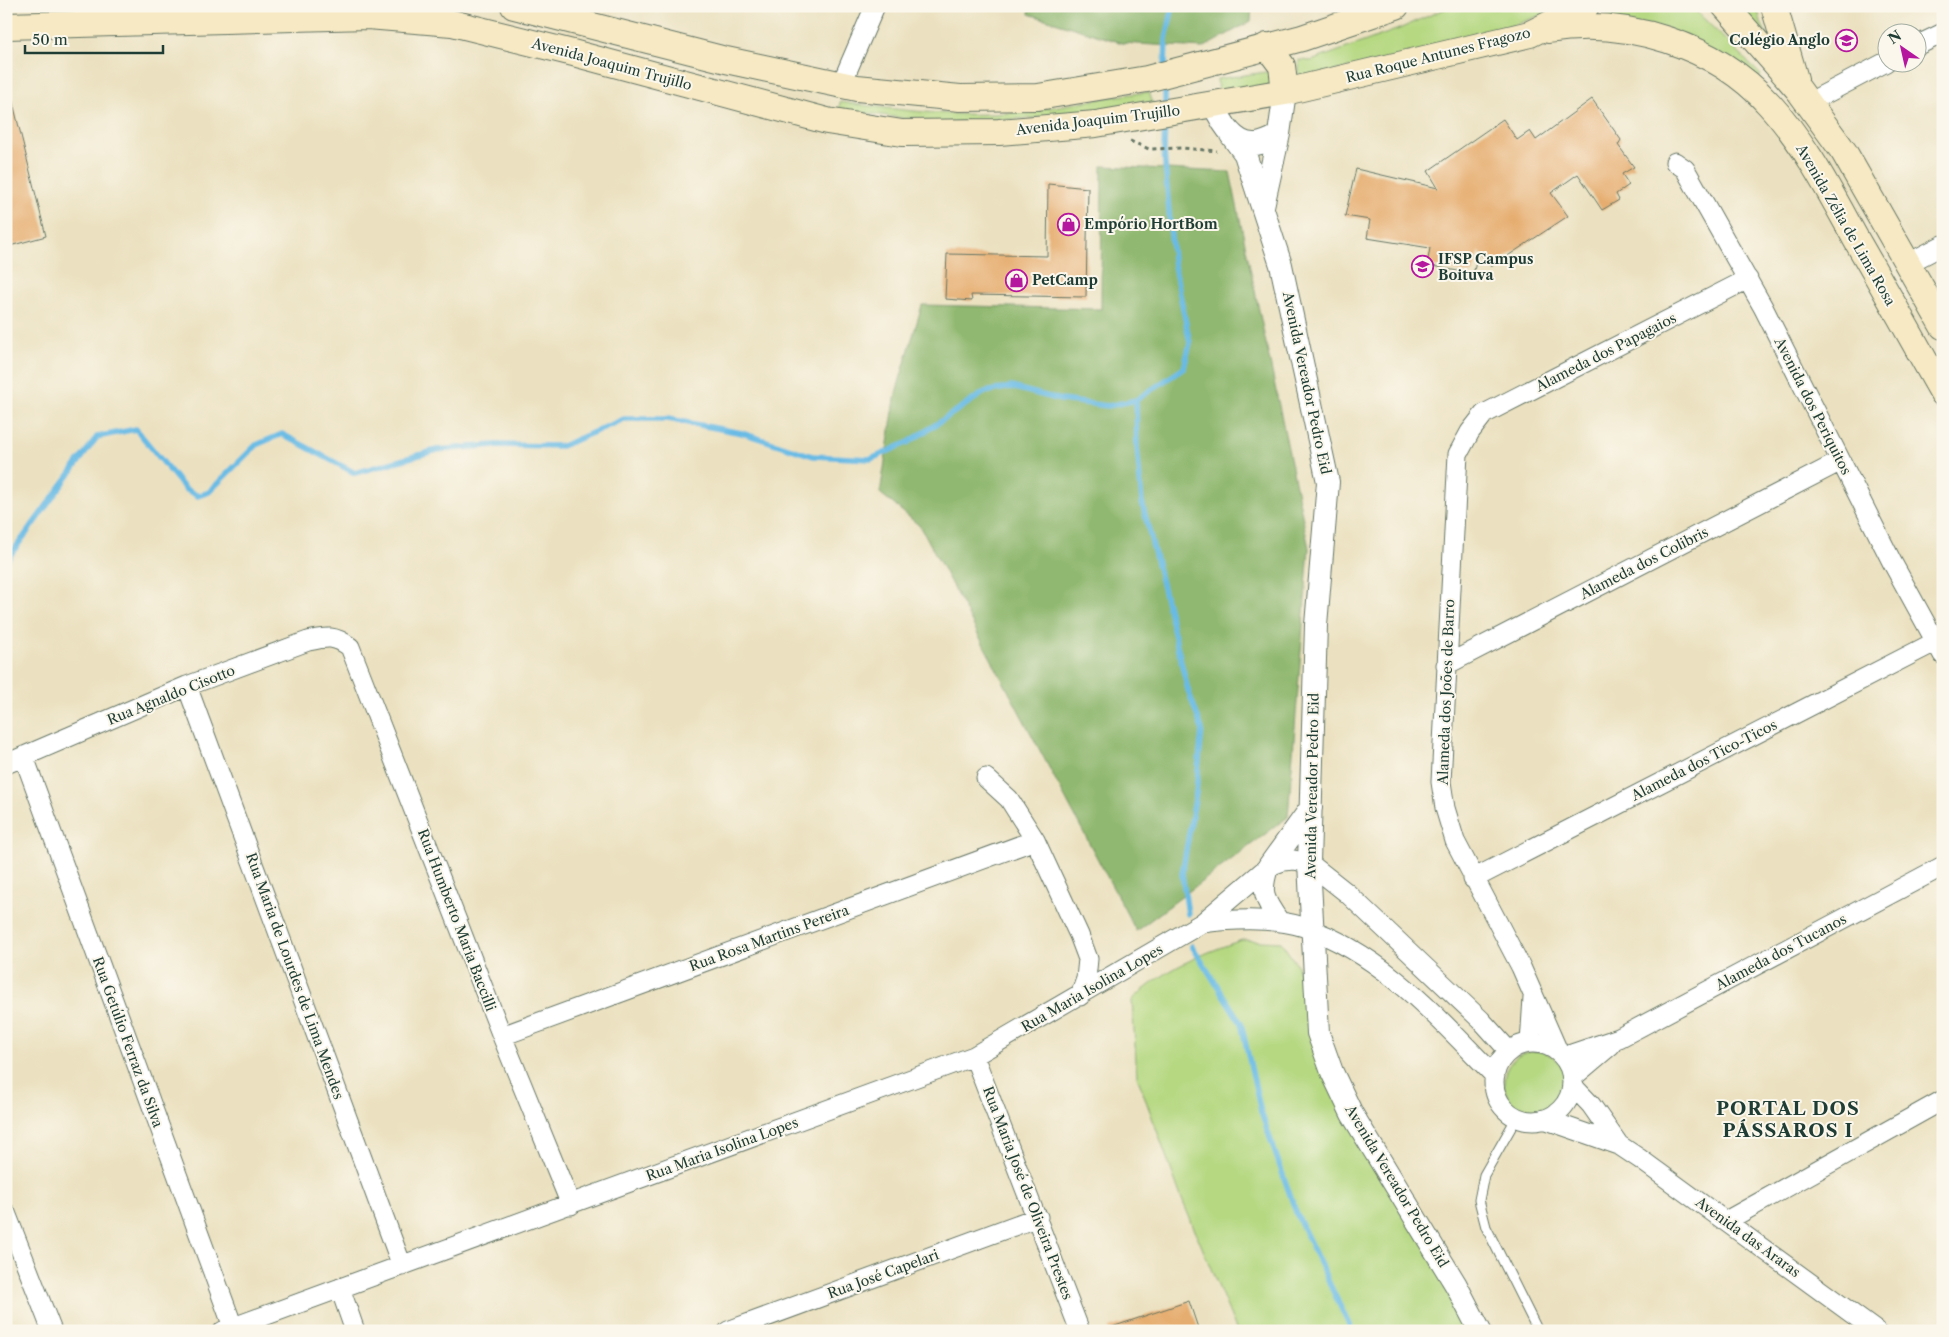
<svg xmlns="http://www.w3.org/2000/svg" width="1949" height="1337" viewBox="0 0 1949 1337" font-family="'Libre Caslon Text',serif">
<style>
.green{fill:#b5d881;stroke:#6a8a5a}
.forest{fill:#90b86f;stroke:#587a52}
.lines{fill:none;stroke-linecap:round;stroke-linejoin:round}
.stream{stroke:#69bbe5;stroke-width:5.5}
.building{fill:#e6ad6f}
.service-casing{stroke:#667665;stroke-width:11}
.minor-casing{stroke:#667665;stroke-width:21}
.tertiary-casing{stroke:#667665;stroke-width:24}
.secondary-casing{stroke:#667665;stroke-width:28}
.path{stroke:#667665;stroke-width:3;stroke-dasharray:4 4;stroke-linecap:butt}
.service{stroke:#fff;stroke-width:9}
.minor{stroke:#fff;stroke-width:19}
.tertiary{stroke:#fff;stroke-width:22}
.secondary{stroke:#f6e9c3;stroke-width:26}
.labels{text-anchor:middle;stroke-width:4;stroke-linejoin:round;paint-order:stroke}
.poi-label{font-size:14px;font-weight:bold;fill:#1f3d34;stroke:#fbf7ec;text-anchor:start}
.street-label{font-size:14px;fill:#1f3d34;stroke:#fbf7ec}
.district-label{font-size:19px;font-weight:bold;letter-spacing:1px;fill:#1f3d34;stroke:#fbf7ec}
</style>
<rect width="100%" height="100%" fill="#fbf7ec"/>
<filter id="ink" filterUnits="userSpaceOnUse"><feTurbulence type="fractalNoise" baseFrequency=".02" numOctaves="2"/><feDisplacementMap in="SourceGraphic" scale="10" xChannelSelector="R" yChannelSelector="G"/><feConvolveMatrix kernelMatrix="1 2 1 2 8 2 1 2 1" color-interpolation-filters="sRGB"/></filter>
<filter id="wash" filterUnits="userSpaceOnUse"><feTurbulence type="fractalNoise" baseFrequency=".0096" numOctaves="4" result="noise"/><feDisplacementMap in="SourceGraphic" scale="20" xChannelSelector="R" yChannelSelector="G"/><feGaussianBlur stdDeviation="1.12" result="paint"/><feColorMatrix in="noise" values="0 0 0 0 0 0 0 0 0 0 0 0 0 0 0 0 0 1.4 0 .05"/><feComposite in="paint" operator="in"/></filter>
<g filter="url(#wash)">
<rect width="100%" height="100%" fill="#ebe1c0"/>
<!-- green -->
<path class="green" d="M 1451,6 L 1566,6 L 1457,46 L 1299,78 L 1299,60 L 1311,61 L 1399,29 Z
M 1625,6 L 1691,6 L 1761,75 L 1759,78 L 1601,21 Z
M 1731,6 L 1757,6 L 1761,23 L 1768,36 Z
M 1273,71 L 1271,85 L 1219,96 L 1217,79 Z
M 1149,92 L 1154,107 L 1095,115 L 936,123 L 839,109 L 840,102 C 892,109 943,116 995,114 C 1047,111 1098,97 1149,92 Z
M 1242,940 L 1281,942 L 1297,965 L 1308,1002 L 1468,1331 L 1237,1331 L 1181,1197 L 1137,1076 L 1132,1000 C 1165,969 1200,954 1242,940 Z
M1504 1082a31 31 0 1 1 62 0a31 31 0 1 1-62 0Z"/>
<!-- forest -->
<path class="forest" d="M 1030,6 L 1252,6 L 1251,21 L 1203,48 L 1122,43 L 1029,14 Z
M 1102,166 L 1230,172 L 1309,548 L 1288,817 L 1136,931 L 921,527 L 880,493 L 896,393 L 922,305 L 1101,309 Z"/>
<g class="lines">
<!-- stream -->
<path class="stream" d="M 1165,68 L 1166,39 L 1173,6
M 1165,106 L 1165,80
M 1136,400 L 1137,447 L 1142,502 L 1188,690 L 1202,729 L 1196,793 L 1182,874 L 1188,914
M 6,561 L 97,437 L 136,429 L 185,489 L 198,496 L 209,492 L 256,445 L 282,434 L 355,473 L 437,450 L 495,445 L 562,446 L 624,419 L 668,419 L 742,433 L 813,456 L 871,459 L 909,442 L 985,392 L 1011,387 L 1061,400 L 1108,406 L 1136,400 L 1184,368 L 1190,343 L 1173,260 L 1164,151 L 1165,120
M 1192,946 L 1241,1023 L 1261,1112 L 1297,1215 L 1352,1331"/>
</g>
<g id="blocks">
<!-- building -->
<path class="building" d="M 12,99 L 46,236 L 6,247 L 6,100 Z
M 1592,99 L 1621,140 L 1618,145 L 1634,167 L 1622,174 L 1629,185 L 1616,194 L 1619,200 L 1602,210 L 1578,174 L 1551,193 L 1568,216 L 1491,267 L 1479,251 L 1473,274 L 1427,265 L 1430,248 L 1367,238 L 1370,220 L 1345,216 L 1356,169 L 1438,188 L 1428,171 L 1503,119 L 1517,140 L 1530,131 L 1536,140 Z
M 1048,184 L 1088,188 L 1086,297 L 971,295 L 972,301 L 945,299 L 947,254 L 1047,256 Z
M 1189,1301 L 1199,1331 L 1109,1331 L 1109,1328 Z"/>
</g>
</g>
<g filter="url(#ink)">
<use href="#blocks" fill-opacity="0" stroke="#667665" stroke-width="1"/>
<g class="lines">
<defs>
<path id="service" d="M 1517,1117 L 1484,1175 L 1479,1200 L 1486,1227 L 1538,1331"/>
<path id="minor" d="M 1916,46 L 1943,33
M 841,85 L 875,6
M 1808,103 L 1886,62
M 1675,162 L 1685,169 L 1763,307 L 1892,562 L 1943,655
M 1907,264 L 1943,245
M 1446,665 L 1841,461
M 187,686 L 402,1266
M 24,757 L 233,1327
M 6,764 L 187,686 L 308,641 C 327,637 334,635 350,647 L 502,1036 L 571,1205
M 986,778 L 1009,799 L 1035,840 L 1079,935 L 1088,959 L 1086,979 L 1080,996
M 1269,866 C 1260,894 1264,899 1280,922
M 1473,879 L 1935,642
M 1202,923 C 1234,919 1272,917 1304,927 C 1383,954 1438,1018 1495,1076
M 502,1036 L 1035,840
M 1530,1043 L 1533,998
M1494 1082a39 39 0 1 1 78 0a39 39 0 1 1-78 0Z
M 1558,1051 L 1521,967 L 1455,841 L 1445,808 L 1441,782 L 1458,454 L 1470,432 L 1484,414 L 1748,279
M 974,1056 L 1080,1331
M 1563,1057 L 1619,1038 L 1943,866
M 1572,1078 L 1611,1045
M 1572,1085 L 1591,1105 L 1619,1145
M 1544,1119 L 1619,1145 L 1640,1159 L 1876,1331
M 6,1213 L 52,1331
M 1726,1221 L 1943,1100
M 340,1288 L 355,1331
M 223,1331 L 974,1056 L 1202,923 L 1269,866 L 1283,861 L 1294,860 L 1309,863 L 1347,893 L 1481,1020 L 1509,1051
M 728,1331 L 1038,1217"/>
<path id="tertiary" d="M 1213,103 C 1221,122 1236,150 1261,143 C 1268,141 1274,139 1279,134 L 1285,92
M 1231,135 L 1245,154 L 1281,265 L 1328,482 L 1316,625 L 1309,863 L 1318,1033 L 1332,1072 L 1352,1114 L 1456,1285 L 1480,1331
M 1263,206 L 1279,134
M 1269,866 L 1311,808"/>
<path id="secondary" d="M 514,6 L 726,60 L 857,88 L 960,98 L 1038,97 L 1147,79 L 1302,38 L 1396,6
M 1725,6 L 1798,89 L 1844,152 L 1943,326
M 1774,6 L 1795,79
M 6,26 L 368,16 L 452,23 L 573,53 L 827,121 L 902,133 L 999,132 L 1096,124 L 1285,92 L 1530,34 L 1586,6
M 1548,30 C 1626,17 1716,45 1769,104 C 1806,144 1831,194 1857,241 C 1886,291 1914,342 1943,393
M 1267,46 L 1282,66 L 1285,92"/>
</defs>
<!-- service casing -->
<use href="#service" class="service-casing"/>
<!-- minor casing -->
<use href="#minor" class="minor-casing"/>
<!-- tertiary casing -->
<use href="#tertiary" class="tertiary-casing"/>
<!-- secondary casing -->
<use href="#secondary" class="secondary-casing"/>
<!-- path -->
<path class="path" d="M 1130,141 L 1149,149 L 1182,148 L 1217,151"/>
<!-- service -->
<use href="#service" class="service"/>
<!-- minor -->
<use href="#minor" class="minor"/>
<!-- tertiary -->
<use href="#tertiary" class="tertiary"/>
<!-- secondary -->
<use href="#secondary" class="secondary"/>
</g>
</g>
<!-- icons -->
<defs>
<symbol id="school-ring" viewBox="-11 -11 22 22"><circle r="9.5" fill="#fbf7ec" stroke="#b5179e" stroke-width="1.5"/><path d="M0-5L7-2L0 1L-7-2ZM-4 1L0 2.5L4 1V4Q0 6-4 4Z" fill="#b5179e"/></symbol>
<symbol id="shop-ring" viewBox="-11 -11 22 22"><circle r="9.5" fill="#fbf7ec" stroke="#b5179e" stroke-width="1.5"/><path d="M-5-2.5h2.3a2.7 3.5 0 0 1 5.4 0H5L5.5 6h-11ZM-1.5-2.5h3a1.5 2.3 0 0 0-3 0Z" fill="#b5179e"/></symbol>
<symbol id="university-ring" viewBox="-11 -11 22 22"><circle r="9.5" fill="#fbf7ec" stroke="#b5179e" stroke-width="1.5"/><path d="M0-5L7-2L0 1L-7-2ZM-4 1L0 2.5L4 1V4Q0 6-4 4Z" fill="#b5179e"/></symbol>
</defs>
<g fill-rule="evenodd">
<use href="#school-ring" x="1834" y="28" width="25" height="25"/>
<use href="#shop-ring" x="1056" y="212" width="25" height="25"/>
<use href="#university-ring" x="1410" y="254" width="25" height="25"/>
<use href="#shop-ring" x="1004" y="268" width="25" height="25"/>
</g>
<g class="labels">
<!-- poi labels -->
<g class="poi-label">
<text x="1830" y="45" text-anchor="end">Colégio Anglo</text>
<text x="1084" y="229">Empório HortBom</text>
<text x="1438" y="264">IFSP Campus<tspan x="1438" dy="16">Boituva</tspan></text>
<text x="1032" y="285">PetCamp</text>
</g>
<!-- street labels -->
<g class="street-label">
<text transform="translate(1438 55) rotate(-14)" y="5">Rua Roque Antunes Fragozo</text>
<text transform="translate(612 64) rotate(15)" y="5">Avenida Joaquim Trujillo</text>
<text transform="translate(1098 120) rotate(-7)" y="5">Avenida Joaquim Trujillo</text>
<text transform="translate(1846 225) rotate(60)" y="5">Avenida Zélia de Lima Rosa</text>
<text transform="translate(1606 352) rotate(-27)" y="5">Alameda dos Papagaios</text>
<text transform="translate(1307 383) rotate(78)" y="5">Avenida Vereador Pedro Eid</text>
<text transform="translate(1813 406) rotate(63)" y="5">Avenida dos Periquitos</text>
<text transform="translate(1644 563) rotate(-27)" y="5">Alameda dos Colibris</text>
<text transform="translate(1446 692) rotate(-88)" y="5">Alameda dos Joões de Barro</text>
<text transform="translate(171 695) rotate(-22)" y="5">Rua Agnaldo Cisotto</text>
<text transform="translate(1704 760) rotate(-27)" y="5">Alameda dos Tico-Ticos</text>
<text transform="translate(1312 786) rotate(-89)" y="5">Avenida Vereador Pedro Eid</text>
<text transform="translate(457 920) rotate(69)" y="5">Rua Humberto Maria Baccilli</text>
<text transform="translate(769 938) rotate(-20)" y="5">Rua Rosa Martins Pereira</text>
<text transform="translate(1781 952) rotate(-28)" y="5">Alameda dos Tucanos</text>
<text transform="translate(295 976) rotate(70)" y="5">Rua Maria de Lourdes de Lima Mendes</text>
<text transform="translate(1092 988) rotate(-30)" y="5">Rua Maria Isolina Lopes</text>
<text transform="translate(128 1042) rotate(70)" y="5">Rua Getúlio Ferraz da Silva</text>
<text transform="translate(722 1149) rotate(-20)" y="5">Rua Maria Isolina Lopes</text>
<text transform="translate(1397 1186) rotate(59)" y="5">Avenida Vereador Pedro Eid</text>
<text transform="translate(1028 1193) rotate(69)" y="5">Rua Maria José de Oliveira Prestes</text>
<text transform="translate(1748 1237) rotate(36)" y="5">Avenida das Araras</text>
<text transform="translate(883 1274) rotate(-20)" y="5">Rua José Capelari</text>
</g>
<!-- district labels -->
<g class="district-label">
<text x="1788" y="1115">PORTAL DOS<tspan x="1788" dy="22">PÁSSAROS I</tspan></text>
</g>
</g>
<!-- margin -->
<rect width="1949" height="1337" fill="none" stroke="#fbf7ec" stroke-width="25"/>
<!-- north arrow -->
<g transform="translate(1902 48) rotate(326)"><circle r="24" fill="#fbf7ec" stroke="#a3ada2"/>
<path d="M0-4L9 19L0 12L-9 19Z" fill="#b5179e"/>
<text y="-8" font-size="14" font-weight="bold" text-anchor="middle" fill="#1f3d34">N</text>
</g>
<!-- scale -->
<path d="M25 45v8h138v-8" fill="none" stroke="#1f3d34" stroke-width="2.5"/>
<text x="32" y="45" font-size="15" fill="#1f3d34" stroke="#fbf7ec" stroke-width="4" paint-order="stroke">50 m</text>
</svg>
